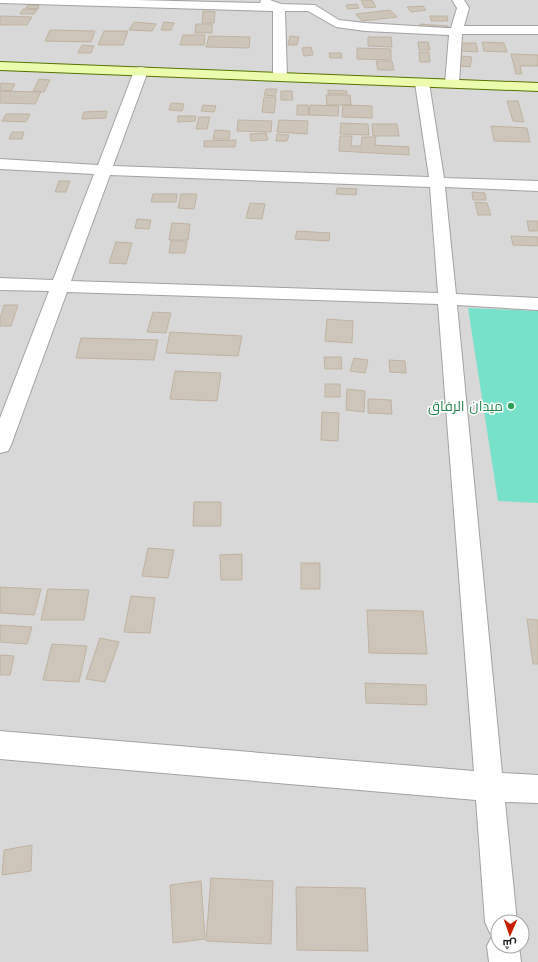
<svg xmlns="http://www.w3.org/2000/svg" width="538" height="962" viewBox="0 0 538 962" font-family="'Work Sans',Cairo,sans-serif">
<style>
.residential{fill:#d9d8d8;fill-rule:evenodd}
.pitch{fill:#78e1c9}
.building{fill:#cdc5b9;stroke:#bfb3a1}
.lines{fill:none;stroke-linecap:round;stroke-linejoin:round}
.street-casing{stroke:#a2a2a2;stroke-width:2}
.secondary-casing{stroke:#557400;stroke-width:2}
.street{fill:#fff;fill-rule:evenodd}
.secondary{fill:#ecfcae;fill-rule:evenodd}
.leisure-dot{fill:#2e9e5b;stroke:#fff;stroke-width:1.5}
.labels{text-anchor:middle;stroke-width:3;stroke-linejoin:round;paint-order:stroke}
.leisure-label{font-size:14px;fill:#27864d;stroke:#fff;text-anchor:end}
</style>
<rect width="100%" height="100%" fill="#edebdf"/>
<!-- residential -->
<path class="residential" d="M 0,0 L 538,0 L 538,962 L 0,962 ZM 498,922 L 522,922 L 522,946 L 498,946 Z"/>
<!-- pitch -->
<path class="pitch" d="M 468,308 L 538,311 L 538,503 L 498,501 Z"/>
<!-- building -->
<path class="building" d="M 361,0 L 372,0 L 376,7 L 365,8 Z
M 357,4 L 359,8 L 348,9 L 346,5 Z
M 28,5 L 39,5 L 38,9 L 26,8 Z
M 423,6 L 426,10 L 411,12 L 407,7 Z
M 23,9 L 37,9 L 34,14 L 20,14 Z
M 390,10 L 397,17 L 362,21 L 356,14 Z
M 203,11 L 215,12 L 214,23 L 202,23 Z
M 0,16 L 32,17 L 27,25 L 0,25 Z
M 430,16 L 447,16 L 448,21 L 431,21 Z
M 134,22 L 156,24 L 152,31 L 129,30 Z
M 164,22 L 174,23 L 171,30 L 161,30 Z
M 196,24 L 212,24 L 212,33 L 195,33 Z
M 420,24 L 448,26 L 448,30 L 420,28 Z
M 50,30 L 95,31 L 91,42 L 45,41 Z
M 104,31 L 128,31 L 123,45 L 98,45 Z
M 183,35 L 205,35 L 204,45 L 180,45 Z
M 209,36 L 250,37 L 249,48 L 206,47 Z
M 290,36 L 299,37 L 297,45 L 288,45 Z
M 368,37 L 391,37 L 392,47 L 368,46 Z
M 418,42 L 428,42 L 430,50 L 419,50 Z
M 482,42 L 504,43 L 507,52 L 484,51 Z
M 459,43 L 476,43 L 478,52 L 460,51 Z
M 82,45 L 94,46 L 91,53 L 78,53 Z
M 311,47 L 313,55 L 304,56 L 302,48 Z
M 357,48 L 391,49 L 391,60 L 357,59 Z
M 419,52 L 429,52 L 430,62 L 420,62 Z
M 329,53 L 341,53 L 342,58 L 330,58 Z
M 511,54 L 538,55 L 538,66 L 520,66 L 522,74 L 516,74 Z
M 461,56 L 472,57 L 470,67 L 459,66 Z
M 376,61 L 392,61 L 394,70 L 378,70 Z
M 39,79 L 50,80 L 44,92 L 33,91 Z
M 1,83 L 15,84 L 11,91 L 0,90 Z
M 266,89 L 277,89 L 275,96 L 264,95 Z
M 328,90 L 347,91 L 347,94 L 328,94 Z
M 0,91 L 41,92 L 35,104 L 0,103 Z
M 281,91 L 292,91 L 293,100 L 281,100 Z
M 326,95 L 350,95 L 351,105 L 327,105 Z
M 264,97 L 276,97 L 274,113 L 262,112 Z
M 507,101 L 518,101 L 524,122 L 513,121 Z
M 171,103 L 184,104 L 182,111 L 169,110 Z
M 203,105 L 216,106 L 214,112 L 201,111 Z
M 297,105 L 308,105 L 309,115 L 297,115 Z
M 310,105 L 339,106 L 338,116 L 309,115 Z
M 343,105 L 372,106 L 372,118 L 342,117 Z
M 107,111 L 106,118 L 82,119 L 84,112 Z
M 6,114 L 30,114 L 26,122 L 2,121 Z
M 178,116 L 196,116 L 195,121 L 178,122 Z
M 199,117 L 210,117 L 207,129 L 196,129 Z
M 238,120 L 272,121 L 271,132 L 237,131 Z
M 279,120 L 308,121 L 307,134 L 277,132 Z
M 341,123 L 368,124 L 369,135 L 340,134 Z
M 372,124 L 397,124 L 399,136 L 373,136 Z
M 491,126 L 527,128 L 530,142 L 494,141 Z
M 215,130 L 230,131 L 229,139 L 213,139 Z
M 12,132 L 24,132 L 22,139 L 9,139 Z
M 266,133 L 268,140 L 251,141 L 250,134 Z
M 277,134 L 289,135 L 287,141 L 276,141 Z
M 340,136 L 352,136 L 351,146 L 361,146 L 362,137 L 376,137 L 375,145 L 409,147 L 409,155 L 339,151 Z
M 236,140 L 235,147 L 204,147 L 204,141 Z
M 59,181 L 70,181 L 66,192 L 55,192 Z
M 337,188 L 357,189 L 356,195 L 336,194 Z
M 472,192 L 485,193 L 486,200 L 473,200 Z
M 153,194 L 177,194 L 176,202 L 151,202 Z
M 181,194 L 197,194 L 194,209 L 178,208 Z
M 475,202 L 487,203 L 491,215 L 478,215 Z
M 250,203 L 265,204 L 262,219 L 246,218 Z
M 137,219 L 151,220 L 149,229 L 135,228 Z
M 527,221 L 538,221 L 538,231 L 529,231 Z
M 172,223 L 190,224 L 188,240 L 169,240 Z
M 297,231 L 330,233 L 329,241 L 295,239 Z
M 511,236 L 538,237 L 538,246 L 513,245 Z
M 171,241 L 187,241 L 185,253 L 169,253 Z
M 116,242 L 132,243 L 126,264 L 109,263 Z
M 4,305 L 18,305 L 11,326 L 0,326 L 0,319 Z
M 153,312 L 171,313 L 166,333 L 147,332 Z
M 327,319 L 353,321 L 352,343 L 325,341 Z
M 170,332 L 242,336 L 238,356 L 166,353 Z
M 81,338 L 158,340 L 154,360 L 76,358 Z
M 324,357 L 341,357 L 342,369 L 325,369 Z
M 354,358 L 368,360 L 365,373 L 350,371 Z
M 389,360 L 405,361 L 406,373 L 390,372 Z
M 175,371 L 221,373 L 217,401 L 170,399 Z
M 325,384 L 340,384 L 340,397 L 325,397 Z
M 347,389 L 365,391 L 364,412 L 346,410 Z
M 368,399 L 391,400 L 392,414 L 368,413 Z
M 322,412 L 339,413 L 338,441 L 321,440 Z
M 194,502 L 221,502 L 221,526 L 193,526 Z
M 148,548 L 174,550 L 168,578 L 142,576 Z
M 242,554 L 242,580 L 221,580 L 220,555 Z
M 301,563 L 320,563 L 320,589 L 301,589 Z
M 0,587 L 41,589 L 34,615 L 0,613 Z
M 48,589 L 89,590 L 84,620 L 41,620 Z
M 131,596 L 155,598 L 150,633 L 124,632 Z
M 367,610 L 423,611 L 427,654 L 369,653 Z
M 527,619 L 538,620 L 538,664 L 533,664 Z
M 0,625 L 32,627 L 27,644 L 0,642 Z
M 100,638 L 119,642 L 105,682 L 86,679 Z
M 52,644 L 87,646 L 79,682 L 43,680 Z
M 0,655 L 14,656 L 10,675 L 0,675 Z
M 365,683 L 426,685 L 427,705 L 366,703 Z
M 32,845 L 31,871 L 2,875 L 4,850 Z
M 211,878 L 273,881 L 271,944 L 206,941 Z
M 201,881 L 205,939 L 173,943 L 170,885 Z
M 296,887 L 365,888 L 368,951 L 297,950 Z"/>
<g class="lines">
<defs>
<path id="street" d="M 0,0 L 136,0 L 260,3 L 261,0 L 270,0 L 281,4 L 315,5 L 339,20 L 365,23 L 446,28 L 451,28 L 457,8 L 452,0 L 464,0 L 469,8 L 464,26 L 538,26 L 538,34 L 462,34 L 459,84 L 457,87 L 447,87 L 445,84 L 449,35 L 365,31 L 336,27 L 308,11 L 285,11 L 287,77 L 285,80 L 275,80 L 273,77 L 273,11 L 0,3 Z
M 141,67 L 146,68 L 148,71 L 113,166 L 429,177 L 415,83 L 417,80 L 427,80 L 429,83 L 444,178 L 538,181 L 538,191 L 445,187 L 456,294 L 538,298 L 538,310 L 457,305 L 502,773 L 538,775 L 538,803 L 505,802 L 517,922 L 498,922 L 498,946 L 519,946 L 521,962 L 489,962 L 487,946 L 493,934 L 490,933 L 485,922 L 476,800 L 0,759 L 0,731 L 474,771 L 438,304 L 67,292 L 11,445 L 8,451 L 0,453 L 0,418 L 49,291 L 0,290 L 0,278 L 53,280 L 94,174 L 0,169 L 0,159 L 98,165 L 134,71 L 136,68 ZM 110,175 L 430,187 L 438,293 L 71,281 Z"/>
<path id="secondary" d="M 0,62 L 538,83 L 538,91 L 0,70 Z"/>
</defs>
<!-- street casing -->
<use href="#street" class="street-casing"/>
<!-- secondary casing -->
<use href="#secondary" class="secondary-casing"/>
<!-- street -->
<use href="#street" class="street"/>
<!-- secondary -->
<use href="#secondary" class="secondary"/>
</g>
<!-- markers -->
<circle class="leisure-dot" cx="511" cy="406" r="4"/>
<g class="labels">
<!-- leisure labels -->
<g class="leisure-label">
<text x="503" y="411">ميدان الرفاق</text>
</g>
</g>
<!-- north arrow -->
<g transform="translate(510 934) rotate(182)"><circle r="19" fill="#ffffff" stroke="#a4a4a4"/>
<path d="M0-3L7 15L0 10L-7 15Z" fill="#c61f00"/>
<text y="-6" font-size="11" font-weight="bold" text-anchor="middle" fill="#1b1b1b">ش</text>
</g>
</svg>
